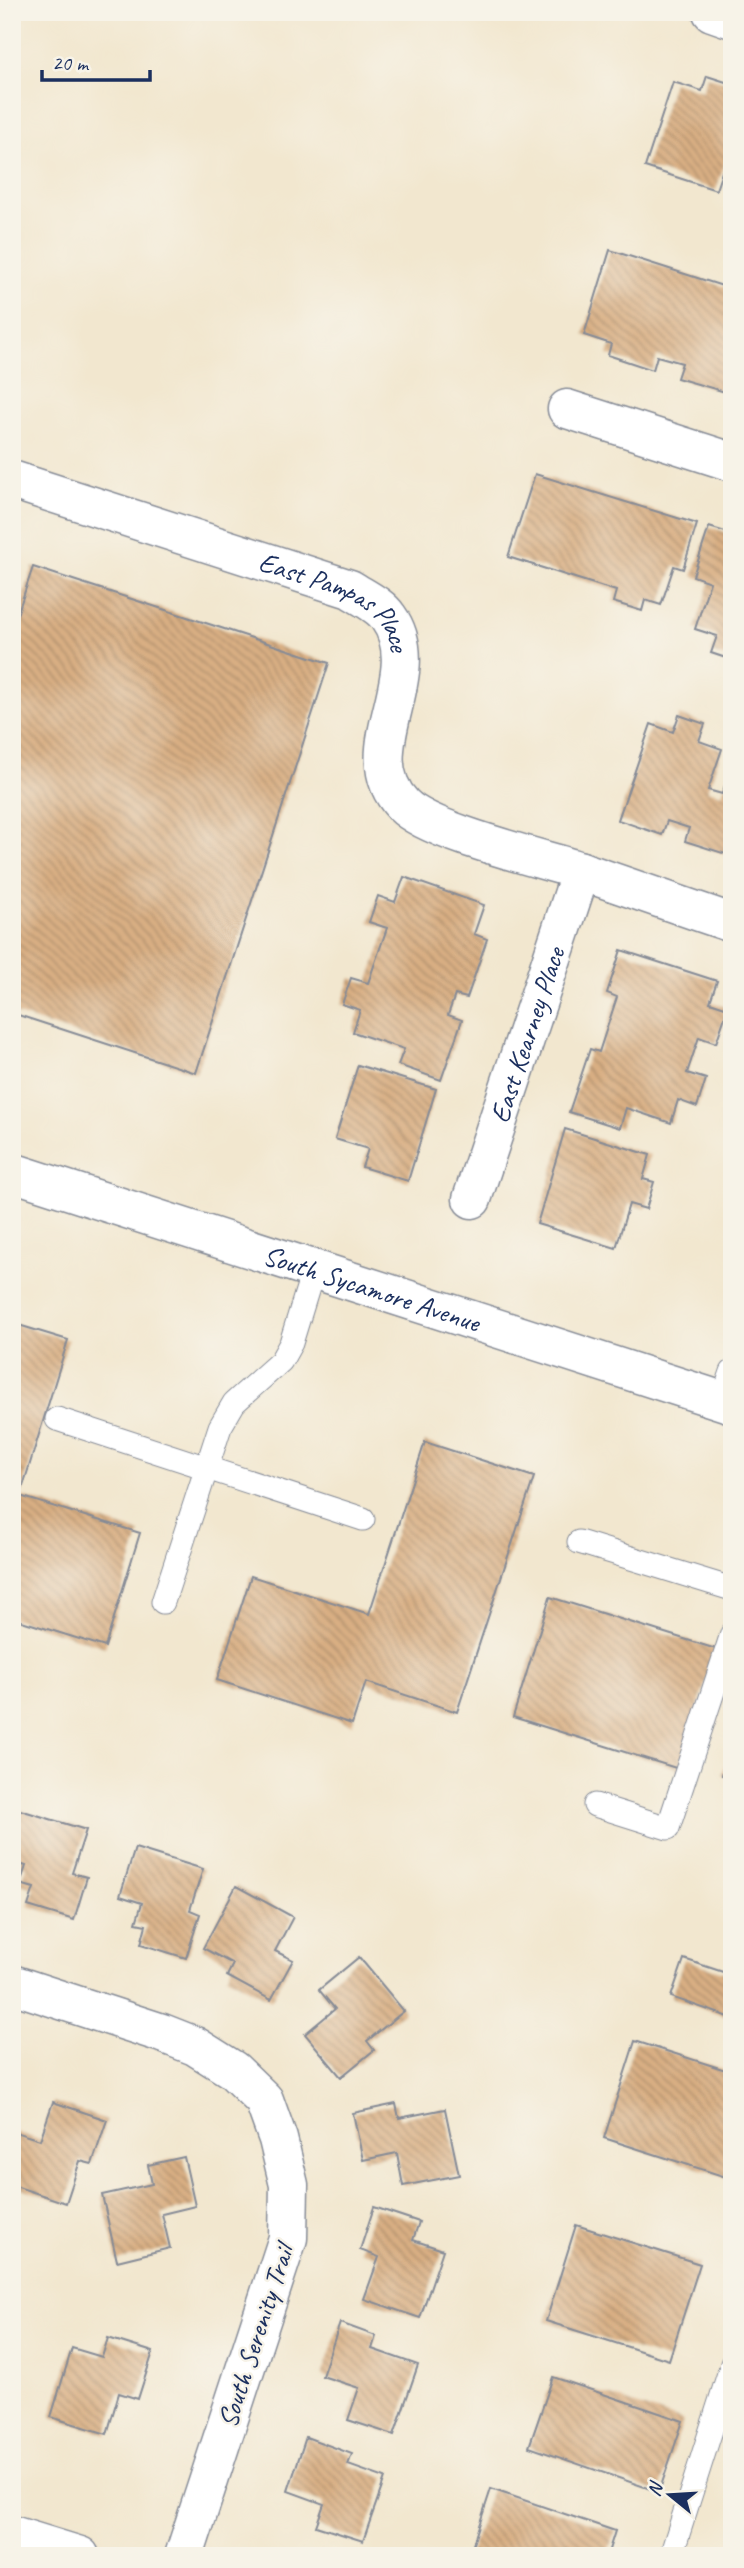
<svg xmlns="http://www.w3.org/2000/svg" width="744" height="2568" viewBox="0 0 744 2568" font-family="Caveat,sans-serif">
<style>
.building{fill:url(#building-back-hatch)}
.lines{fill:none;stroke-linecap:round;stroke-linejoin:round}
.service-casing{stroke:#868b96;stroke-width:25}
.minor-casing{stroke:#868b96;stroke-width:41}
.secondary-casing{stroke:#868b96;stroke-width:41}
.service{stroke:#fff;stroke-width:23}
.minor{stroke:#fff;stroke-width:38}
.secondary{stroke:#fff;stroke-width:38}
.labels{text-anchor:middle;stroke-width:5;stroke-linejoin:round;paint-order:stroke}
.street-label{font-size:28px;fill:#1b2f5e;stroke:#f7f3e8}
</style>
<defs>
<pattern id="building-back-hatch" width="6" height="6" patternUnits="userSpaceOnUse" patternTransform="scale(1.75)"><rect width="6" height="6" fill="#d9af83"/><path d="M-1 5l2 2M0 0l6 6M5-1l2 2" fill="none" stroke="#af8f6e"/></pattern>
</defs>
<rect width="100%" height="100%" fill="#f7f3e8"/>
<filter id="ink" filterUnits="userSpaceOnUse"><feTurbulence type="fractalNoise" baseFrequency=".0143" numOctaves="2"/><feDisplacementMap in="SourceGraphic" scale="14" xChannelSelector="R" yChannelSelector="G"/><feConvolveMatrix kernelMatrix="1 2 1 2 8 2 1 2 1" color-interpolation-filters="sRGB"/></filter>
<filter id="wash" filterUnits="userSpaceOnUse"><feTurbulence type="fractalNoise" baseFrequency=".00686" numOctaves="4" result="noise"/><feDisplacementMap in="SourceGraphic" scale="28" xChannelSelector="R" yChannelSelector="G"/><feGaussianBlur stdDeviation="1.57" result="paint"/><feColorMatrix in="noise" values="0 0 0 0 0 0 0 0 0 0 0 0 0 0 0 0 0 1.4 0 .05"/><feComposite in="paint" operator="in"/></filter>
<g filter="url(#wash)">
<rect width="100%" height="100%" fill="#f2e7cf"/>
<g id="blocks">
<!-- building -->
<path class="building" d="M 707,76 L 732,84 L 732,162 L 726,160 L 716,190 L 645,167 L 673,82 L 702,91 Z
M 610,250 L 732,289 L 732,394 L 677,378 L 682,363 L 657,356 L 653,370 L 608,355 L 611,344 L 584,335 Z
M 535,474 L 697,524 L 683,569 L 674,566 L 661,605 L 645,600 L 642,611 L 613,602 L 616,591 L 508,557 Z
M 709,527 L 732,534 L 732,660 L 711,653 L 717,636 L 695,629 L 710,582 L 693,576 Z
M 33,567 L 329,663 L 196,1073 L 12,1013 L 12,630 Z
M 679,715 L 705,724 L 699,741 L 722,749 L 708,790 L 722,794 L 732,765 L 732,856 L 685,841 L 689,828 L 667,821 L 662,835 L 618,820 L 651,724 L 673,732 Z
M 404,877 L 484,905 L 474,934 L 487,939 L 467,998 L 455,995 L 448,1015 L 462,1020 L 441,1080 L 398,1065 L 404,1049 L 353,1032 L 360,1010 L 342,1004 L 351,978 L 368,983 L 387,928 L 369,922 L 378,896 L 395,902 Z
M 621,950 L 717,981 L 710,1002 L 728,1008 L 716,1043 L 699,1037 L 687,1073 L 706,1079 L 697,1107 L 678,1100 L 671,1123 L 626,1108 L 620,1128 L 569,1112 L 590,1049 L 599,1052 L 617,997 L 607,993 Z
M 358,1065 L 436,1089 L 408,1181 L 362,1167 L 368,1149 L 335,1139 Z
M 565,1129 L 650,1155 L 643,1179 L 654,1182 L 646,1209 L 629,1204 L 616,1248 L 537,1224 Z
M 12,1323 L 68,1340 L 20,1496 L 140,1533 L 105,1647 L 12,1618 Z
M 425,1442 L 534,1477 L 457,1712 L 366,1682 L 352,1724 L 217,1680 L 251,1576 L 369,1614 Z
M 550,1597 L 716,1649 L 679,1769 L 513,1717 Z
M 731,1748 L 732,1748 L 732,1778 L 722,1775 Z
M 17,1809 L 86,1830 L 72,1873 L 87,1877 L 74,1920 L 28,1906 L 34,1888 L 20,1884 L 26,1866 L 12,1862 L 12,1824 Z
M 135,1848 L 203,1869 L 190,1910 L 200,1914 L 186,1958 L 141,1944 L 146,1925 L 136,1923 L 142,1903 L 120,1896 Z
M 236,1886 L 293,1917 L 275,1951 L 293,1960 L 271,2000 L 227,1976 L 233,1964 L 203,1948 Z
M 359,1957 L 404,2011 L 367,2041 L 374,2050 L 341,2077 L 305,2034 L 335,2009 L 319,1990 Z
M 684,1959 L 732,1975 L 732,2018 L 671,1997 Z
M 635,2041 L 732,2072 L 732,2168 L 729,2178 L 604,2138 Z
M 53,2102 L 107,2120 L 92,2164 L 80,2161 L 66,2203 L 12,2185 L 12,2131 L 40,2140 Z
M 396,2104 L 399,2118 L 445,2109 L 459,2175 L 403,2186 L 397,2153 L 363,2160 L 353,2113 Z
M 184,2157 L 195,2206 L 162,2214 L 170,2248 L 117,2261 L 102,2195 L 152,2184 L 148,2165 Z
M 374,2207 L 419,2222 L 413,2240 L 443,2250 L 420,2318 L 364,2299 L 379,2257 L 360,2250 Z
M 576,2225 L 700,2264 L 669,2360 L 546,2321 Z
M 340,2323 L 376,2336 L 372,2349 L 418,2365 L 394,2435 L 348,2420 L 359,2388 L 322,2376 Z
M 108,2338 L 153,2352 L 138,2399 L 119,2393 L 107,2434 L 51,2417 L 72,2348 L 102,2357 Z
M 553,2377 L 683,2421 L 659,2492 L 529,2447 Z
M 306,2437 L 352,2454 L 348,2465 L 385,2478 L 363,2541 L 316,2526 L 324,2504 L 288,2491 Z
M 491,2489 L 615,2531 L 607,2556 L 469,2556 Z"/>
</g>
</g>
<g filter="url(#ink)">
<use href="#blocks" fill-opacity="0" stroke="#868b96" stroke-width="2"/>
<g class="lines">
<defs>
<path id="service" d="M 722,1401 L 732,1372
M 57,1419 L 363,1519
M 579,1542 L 732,1589
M 163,1602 L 220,1427 L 234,1403 L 281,1361 L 291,1343 L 314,1268
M 595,1805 L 668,1828 L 732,1634
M 671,2556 L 732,2364"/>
<g id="minor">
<path d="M 712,12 L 732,19"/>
<path d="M 567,409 L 732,462"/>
<path id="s1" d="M 12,480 L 350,589 C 362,597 380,605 388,617 C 430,675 351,751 403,805 C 429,832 540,858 581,871 C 631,888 681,906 732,923"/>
<path id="s2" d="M 472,1199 L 581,871"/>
<path d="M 12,1984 L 162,2033 L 195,2046 L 233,2070 L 264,2100 L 278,2139 L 289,2185 L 288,2238 L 184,2556"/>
<path d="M 12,2535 L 80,2556"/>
</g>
<g id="secondary">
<path id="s3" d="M 12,1172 L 732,1404"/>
</g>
</defs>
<!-- service casing -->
<use href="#service" class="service-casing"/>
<!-- minor casing -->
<use href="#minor" class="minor-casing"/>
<!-- secondary casing -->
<use href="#secondary" class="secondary-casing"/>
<!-- service -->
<use href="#service" class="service"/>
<!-- minor -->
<use href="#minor" class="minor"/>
<!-- secondary -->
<use href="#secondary" class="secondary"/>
</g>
</g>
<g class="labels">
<!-- street labels -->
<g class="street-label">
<text dy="10" stroke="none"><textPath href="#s1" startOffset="350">East Pampas Place</textPath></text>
<text dy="10" stroke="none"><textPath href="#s2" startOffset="173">East Kearney Place</textPath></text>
<text dy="10" stroke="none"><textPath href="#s3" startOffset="378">South Sycamore Avenue</textPath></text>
<text transform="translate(255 2336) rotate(-72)" y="10">South Serenity Trail</text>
</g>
</g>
<!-- margin -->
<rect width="744" height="2568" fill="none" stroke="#f7f3e8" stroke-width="42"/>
<!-- north arrow -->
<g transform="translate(670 2495) rotate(288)" stroke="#f7f3e8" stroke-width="5" paint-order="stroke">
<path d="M0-5L12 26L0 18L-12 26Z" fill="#1b2f5e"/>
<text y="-10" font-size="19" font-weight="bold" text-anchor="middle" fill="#1b2f5e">N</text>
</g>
<!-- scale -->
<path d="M42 70v10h108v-10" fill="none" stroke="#1b2f5e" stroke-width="3.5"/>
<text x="52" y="70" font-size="21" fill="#1b2f5e" stroke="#f7f3e8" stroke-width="5" paint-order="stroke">20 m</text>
</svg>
